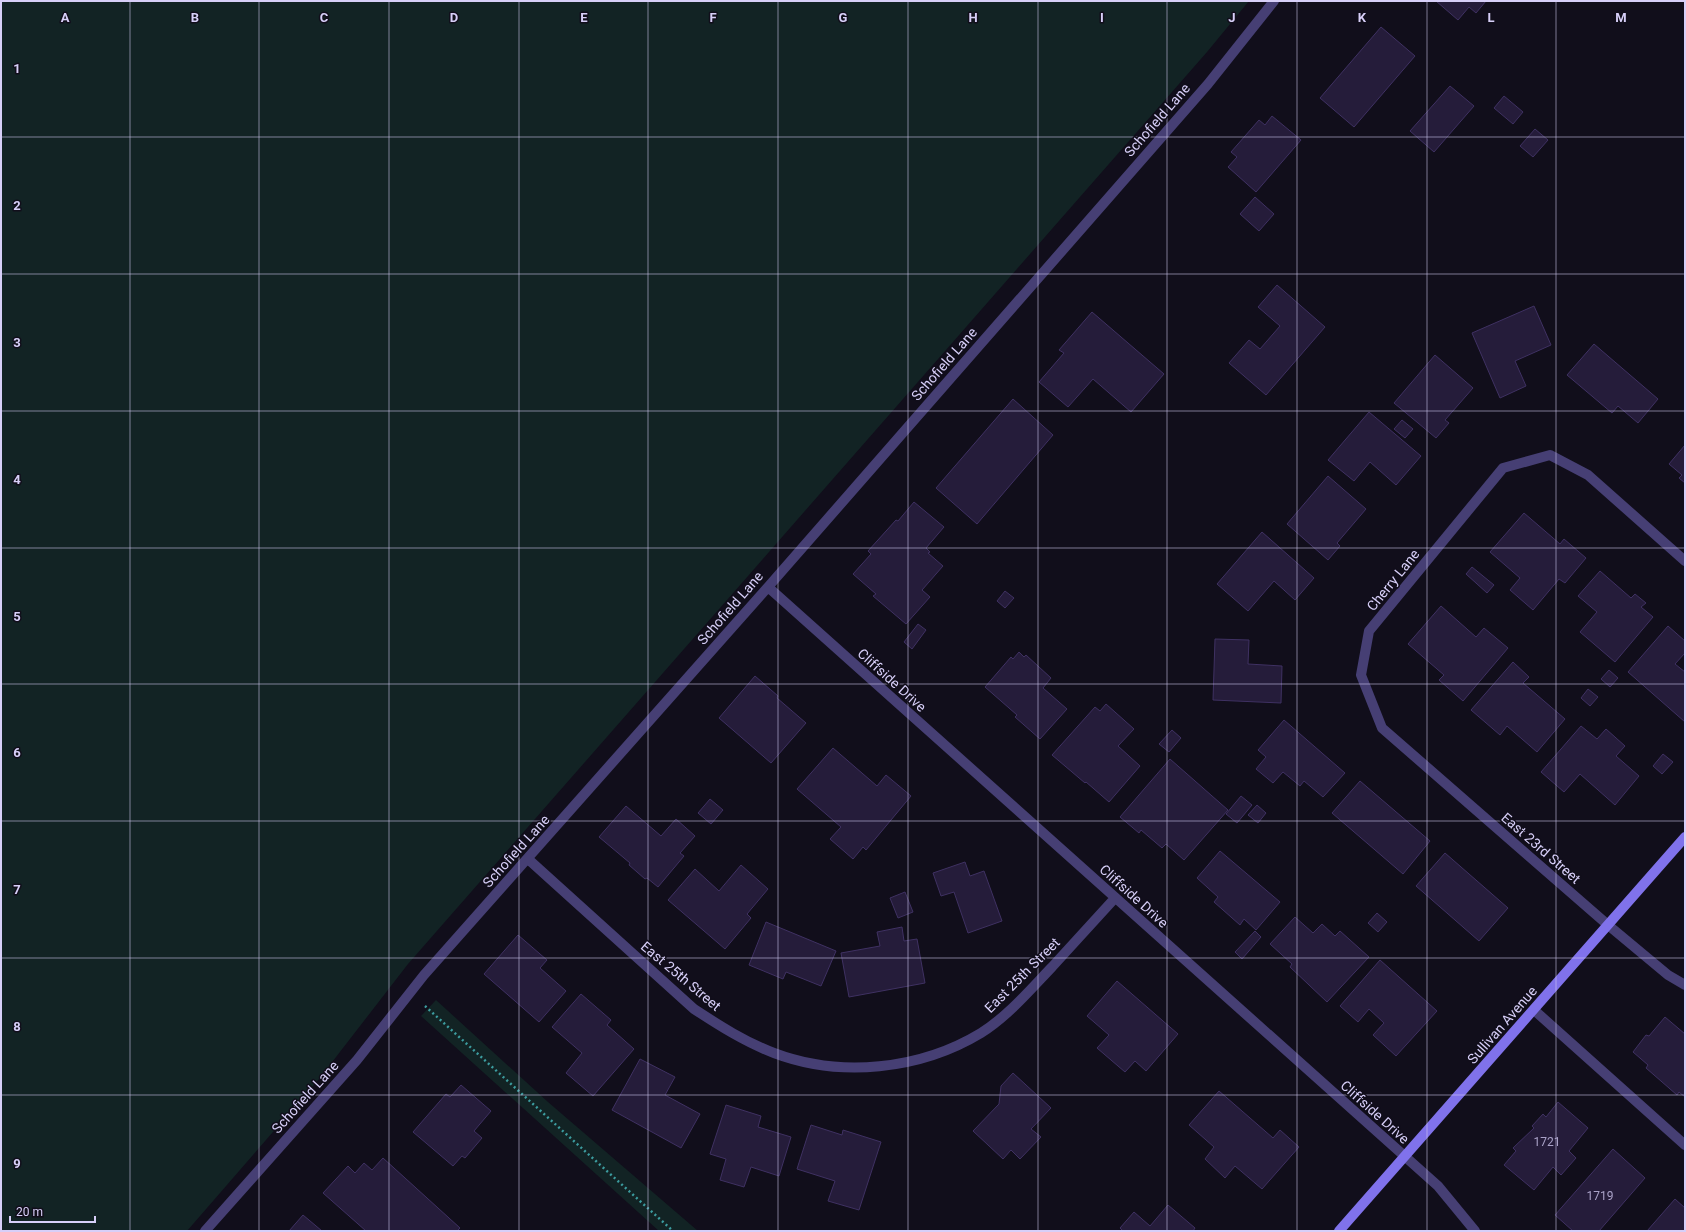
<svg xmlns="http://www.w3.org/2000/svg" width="1686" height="1232" viewBox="0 0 1686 1232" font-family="Roboto,sans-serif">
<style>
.green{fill:#122324}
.building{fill:#251c3a;stroke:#3f3162}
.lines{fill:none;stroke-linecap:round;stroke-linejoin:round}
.path{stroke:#3c9c9f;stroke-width:2.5;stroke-dasharray:2 3;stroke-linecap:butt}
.lane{stroke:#463f74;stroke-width:10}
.street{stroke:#463f74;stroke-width:10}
.secondary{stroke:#8072eb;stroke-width:10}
.grid{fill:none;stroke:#d7cff8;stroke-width:1;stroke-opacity:0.55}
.labels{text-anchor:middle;stroke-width:3;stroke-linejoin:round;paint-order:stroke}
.number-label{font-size:12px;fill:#aaa2c8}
.street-label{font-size:14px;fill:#d7cff8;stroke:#110e1b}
.grid-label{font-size:13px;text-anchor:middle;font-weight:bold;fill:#d7cff8;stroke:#110e1b;stroke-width:3;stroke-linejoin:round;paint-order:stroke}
</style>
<rect width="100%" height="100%" fill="#110e1b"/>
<!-- green -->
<path class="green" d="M 1,1 L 1249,1 L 1207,52 L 408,964 L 319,1079 L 187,1231 L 1,1231 Z
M 436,1000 L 548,1102 L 698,1231 L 659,1231 L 421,1016 Z"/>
<!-- building -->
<path class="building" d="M 1436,1 L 1486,1 L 1476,13 L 1469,7 L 1458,20 Z
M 1381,27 L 1415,56 L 1354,127 L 1320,98 Z
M 1450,86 L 1474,106 L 1434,152 L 1410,131 Z
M 1504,96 L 1523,112 L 1513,124 L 1494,108 Z
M 1272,116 L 1301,140 L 1256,192 L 1228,167 L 1237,157 L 1231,152 L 1259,120 L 1265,125 Z
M 1535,129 L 1548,140 L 1533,157 L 1520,146 Z
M 1255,197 L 1274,214 L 1259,231 L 1240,214 Z
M 1277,285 L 1325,327 L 1266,395 L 1229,363 L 1249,340 L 1260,349 L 1280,326 L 1258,307 Z
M 1534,306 L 1551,345 L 1515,361 L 1526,386 L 1500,398 L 1472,333 Z
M 1092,312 L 1164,374 L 1131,412 L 1093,379 L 1068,407 L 1039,382 L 1064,353 L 1059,350 Z
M 1594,344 L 1658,399 L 1638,423 L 1618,406 L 1612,413 L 1567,375 Z
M 1435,355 L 1473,388 L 1445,420 L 1449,423 L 1436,438 L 1394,403 Z
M 1013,399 L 1053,435 L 977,524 L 936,488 Z
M 1369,412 L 1421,456 L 1396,485 L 1370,462 L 1354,481 L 1328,460 Z
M 1402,420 L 1413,429 L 1405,438 L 1394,429 Z
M 1685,445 L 1685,483 L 1679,478 L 1682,475 L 1669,464 Z
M 1328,476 L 1366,509 L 1337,543 L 1340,546 L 1328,560 L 1287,524 Z
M 914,502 L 944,527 L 926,548 L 930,552 L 928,553 L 943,566 L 922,590 L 930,597 L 906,624 L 873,596 L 876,594 L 853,574 L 871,554 L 868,551 L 896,520 L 898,521 Z
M 1524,513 L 1560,544 L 1564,539 L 1586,558 L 1565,583 L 1559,579 L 1533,610 L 1510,590 L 1520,578 L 1490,552 Z
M 1262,532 L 1314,578 L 1295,600 L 1274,581 L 1248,611 L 1217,584 Z
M 1472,567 L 1494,585 L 1487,593 L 1466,574 Z
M 1600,571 L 1631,598 L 1635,594 L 1646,603 L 1641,607 L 1653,617 L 1615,662 L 1580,632 L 1597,612 L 1578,596 Z
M 1005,591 L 1014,598 L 1005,608 L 997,601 Z
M 1441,606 L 1476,637 L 1484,628 L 1508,648 L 1463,701 L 1439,680 L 1444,675 L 1408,644 Z
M 918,624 L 926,630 L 912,649 L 904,642 Z
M 1668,626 L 1685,641 L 1685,653 L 1675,664 L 1685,672 L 1685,722 L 1628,672 Z
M 1215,639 L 1249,640 L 1248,664 L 1282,666 L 1281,703 L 1213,700 Z
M 1019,652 L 1024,657 L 1026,655 L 1051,678 L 1043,688 L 1067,709 L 1040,739 L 1015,717 L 1017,715 L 985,687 L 1011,657 L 1013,659 Z
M 1513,662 L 1529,677 L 1523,683 L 1565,719 L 1537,752 L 1507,726 L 1500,735 L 1471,710 Z
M 1609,670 L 1618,678 L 1610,687 L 1601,679 Z
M 755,676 L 778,696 L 777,698 L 806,723 L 771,763 L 719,718 Z
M 1588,689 L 1598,697 L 1590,706 L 1581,698 Z
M 1106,704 L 1134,729 L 1118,746 L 1140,766 L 1109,802 L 1086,782 L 1085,783 L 1052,755 L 1095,707 L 1100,711 Z
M 1284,720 L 1345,773 L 1323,797 L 1304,781 L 1300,786 L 1283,772 L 1273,783 L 1256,769 L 1266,757 L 1258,750 Z
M 1581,726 L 1597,739 L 1606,729 L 1625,746 L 1616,756 L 1639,776 L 1615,805 L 1580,774 L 1564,792 L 1541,772 Z
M 1172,730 L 1181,738 L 1169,752 L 1159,744 Z
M 833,748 L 877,786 L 886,775 L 911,796 L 866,850 L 863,847 L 853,859 L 830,839 L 841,827 L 797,789 Z
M 1663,754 L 1673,762 L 1662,774 L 1653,766 Z
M 1170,759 L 1228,810 L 1184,860 L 1166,844 L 1162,848 L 1141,830 L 1139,833 L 1120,817 Z
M 1360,781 L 1430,841 L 1403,874 L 1332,813 Z
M 1241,796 L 1252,805 L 1237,823 L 1226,814 Z
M 710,799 L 723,810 L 711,824 L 698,813 Z
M 1257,805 L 1266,813 L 1258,823 L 1248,815 Z
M 626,806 L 661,836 L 676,819 L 695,836 L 680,853 L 684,856 L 658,887 L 647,878 L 645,879 L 629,865 L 630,863 L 599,837 Z
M 1220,851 L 1280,902 L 1256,930 L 1244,919 L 1240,925 L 1214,902 L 1218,897 L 1197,878 Z
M 1445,853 L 1508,908 L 1479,941 L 1416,886 Z
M 965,862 L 970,876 L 984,871 L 1002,921 L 968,933 L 954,892 L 941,896 L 933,873 Z
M 741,865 L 768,889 L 747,914 L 751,918 L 725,949 L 668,900 L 695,869 L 719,891 Z
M 905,892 L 913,912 L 898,918 L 890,898 Z
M 1377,913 L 1387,922 L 1378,932 L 1368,923 Z
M 1295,917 L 1313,933 L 1322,924 L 1335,936 L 1340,931 L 1369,957 L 1327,1002 L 1290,967 L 1292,964 L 1270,944 Z
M 766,922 L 836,951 L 821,986 L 786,972 L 783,979 L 749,965 Z
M 902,927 L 904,941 L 917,939 L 925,983 L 849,997 L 841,953 L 880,946 L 877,932 Z
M 1255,931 L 1261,937 L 1242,959 L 1235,952 Z
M 518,935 L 547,960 L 540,968 L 566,991 L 539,1022 L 484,974 Z
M 1380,960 L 1437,1011 L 1396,1056 L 1373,1035 L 1384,1023 L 1369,1009 L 1358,1022 L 1340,1006 Z
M 1117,981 L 1178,1034 L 1146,1071 L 1135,1061 L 1125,1072 L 1097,1048 L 1109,1035 L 1087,1016 Z
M 581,994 L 611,1020 L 607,1025 L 634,1049 L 593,1096 L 566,1073 L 582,1053 L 552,1027 Z
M 1665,1017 L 1685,1034 L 1685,1097 L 1679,1092 L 1677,1095 L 1646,1068 L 1648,1065 L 1633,1052 L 1646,1035 L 1649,1036 Z
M 640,1059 L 675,1077 L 665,1095 L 700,1114 L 681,1148 L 612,1110 Z
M 1013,1073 L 1051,1108 L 1031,1129 L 1041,1137 L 1020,1159 L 1011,1150 L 1003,1159 L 973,1131 L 999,1104 L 1001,1086 Z
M 461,1085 L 491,1111 L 474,1131 L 482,1138 L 465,1158 L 462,1156 L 453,1166 L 413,1132 L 446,1094 L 450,1097 Z
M 1219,1091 L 1273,1138 L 1280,1130 L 1299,1147 L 1262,1189 L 1235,1166 L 1225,1178 L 1205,1159 L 1214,1147 L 1189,1125 Z
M 1558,1102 L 1588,1128 L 1569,1151 L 1576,1158 L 1561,1175 L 1553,1167 L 1534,1190 L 1504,1165 L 1516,1151 L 1513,1148 L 1534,1128 L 1532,1126 L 1543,1114 L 1546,1117 Z
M 726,1105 L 761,1116 L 758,1127 L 791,1137 L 779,1176 L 751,1167 L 744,1187 L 720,1180 L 726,1159 L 710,1154 Z
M 811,1125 L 842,1135 L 843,1130 L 881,1142 L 859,1210 L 828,1201 L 835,1181 L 797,1169 Z
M 1613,1149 L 1645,1178 L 1599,1231 L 1573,1231 L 1555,1215 Z
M 383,1158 L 460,1228 L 457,1231 L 366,1231 L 323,1193 L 348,1166 L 355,1173 L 364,1163 L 372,1170 Z
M 1675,1199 L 1685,1208 L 1685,1231 L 1647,1231 Z
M 1168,1205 L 1195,1228 L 1193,1231 L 1123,1231 L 1120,1228 L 1134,1212 L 1150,1226 Z
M 303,1215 L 322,1231 L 289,1231 Z"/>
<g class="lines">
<!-- path -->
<path class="path" d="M 425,1006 L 673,1231"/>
<!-- lane -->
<path class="lane" d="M 1534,1010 L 1685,1145"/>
<!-- street -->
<path class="street" d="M 1685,561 L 1588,475 L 1550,455 L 1503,468 L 1369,631 L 1361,675 L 1382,728 L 1608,925 L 1668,975 L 1685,985
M 768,587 L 1438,1186 L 1475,1231
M 528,859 L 694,1009 C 720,1026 745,1042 774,1053 C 840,1078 920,1070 981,1033 C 1008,1016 1030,990 1052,967 C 1073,944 1094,921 1115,898
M 205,1231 L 357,1060 L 424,975 L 768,587 L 1208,84 L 1274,1"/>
<!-- secondary -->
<path class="secondary" d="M 1339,1231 L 1685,837"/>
</g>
<!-- grid -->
<path class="grid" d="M 130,1 L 130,1231M 259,1 L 259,1231M 389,1 L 389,1231M 519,1 L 519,1231M 648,1 L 648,1231M 778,1 L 778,1231M 908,1 L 908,1231M 1038,1 L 1038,1231M 1167,1 L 1167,1231M 1297,1 L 1297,1231M 1427,1 L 1427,1231M 1556,1 L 1556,1231M 1,137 L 1685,137M 1,274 L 1685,274M 1,411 L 1685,411M 1,548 L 1685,548M 1,684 L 1685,684M 1,821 L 1685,821M 1,958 L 1685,958M 1,1095 L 1685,1095"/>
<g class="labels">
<!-- number labels -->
<g class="number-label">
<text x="1547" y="1146">1721</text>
<text x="1600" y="1200">1719</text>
</g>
<!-- street labels -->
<g class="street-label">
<text transform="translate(1157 120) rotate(-49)" y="5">Schofield Lane</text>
<text transform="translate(944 364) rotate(-49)" y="5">Schofield Lane</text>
<text transform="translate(1393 580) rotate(-51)" y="5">Cherry Lane</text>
<text transform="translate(730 608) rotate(-49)" y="5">Schofield Lane</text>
<text transform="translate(892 680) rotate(42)" y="5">Cliffside Drive</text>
<text transform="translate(1541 848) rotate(41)" y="5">East 23rd Street</text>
<text transform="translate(516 851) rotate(-48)" y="5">Schofield Lane</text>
<text transform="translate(1134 896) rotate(42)" y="5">Cliffside Drive</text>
<text transform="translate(1022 975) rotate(-45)" y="5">East 25th Street</text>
<text transform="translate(681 976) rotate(40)" y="5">East 25th Street</text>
<text transform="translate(1502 1025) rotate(-49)" y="5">Sullivan Avenue</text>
<text transform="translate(305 1097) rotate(-48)" y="5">Schofield Lane</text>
<text transform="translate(1375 1112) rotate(42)" y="5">Cliffside Drive</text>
</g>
</g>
<g class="grid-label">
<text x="65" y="22">A</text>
<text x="195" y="22">B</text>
<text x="324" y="22">C</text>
<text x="454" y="22">D</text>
<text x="584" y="22">E</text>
<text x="713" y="22">F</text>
<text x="843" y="22">G</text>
<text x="973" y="22">H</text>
<text x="1102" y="22">I</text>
<text x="1232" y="22">J</text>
<text x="1362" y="22">K</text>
<text x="1491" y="22">L</text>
<text x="1621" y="22">M</text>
<text x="17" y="73">1</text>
<text x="17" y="210">2</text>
<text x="17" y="347">3</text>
<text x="17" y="484">4</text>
<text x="17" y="621">5</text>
<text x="17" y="757">6</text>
<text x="17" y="894">7</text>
<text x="17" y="1031">8</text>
<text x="17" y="1168">9</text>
</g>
<!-- border -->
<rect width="1686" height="1232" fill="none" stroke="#d7cff8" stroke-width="4"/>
<!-- scale -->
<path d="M10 1216v6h85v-6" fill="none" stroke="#d7cff8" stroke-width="2"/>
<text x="16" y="1216" font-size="12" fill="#d7cff8" stroke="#110e1b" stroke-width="3" paint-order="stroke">20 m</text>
</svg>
